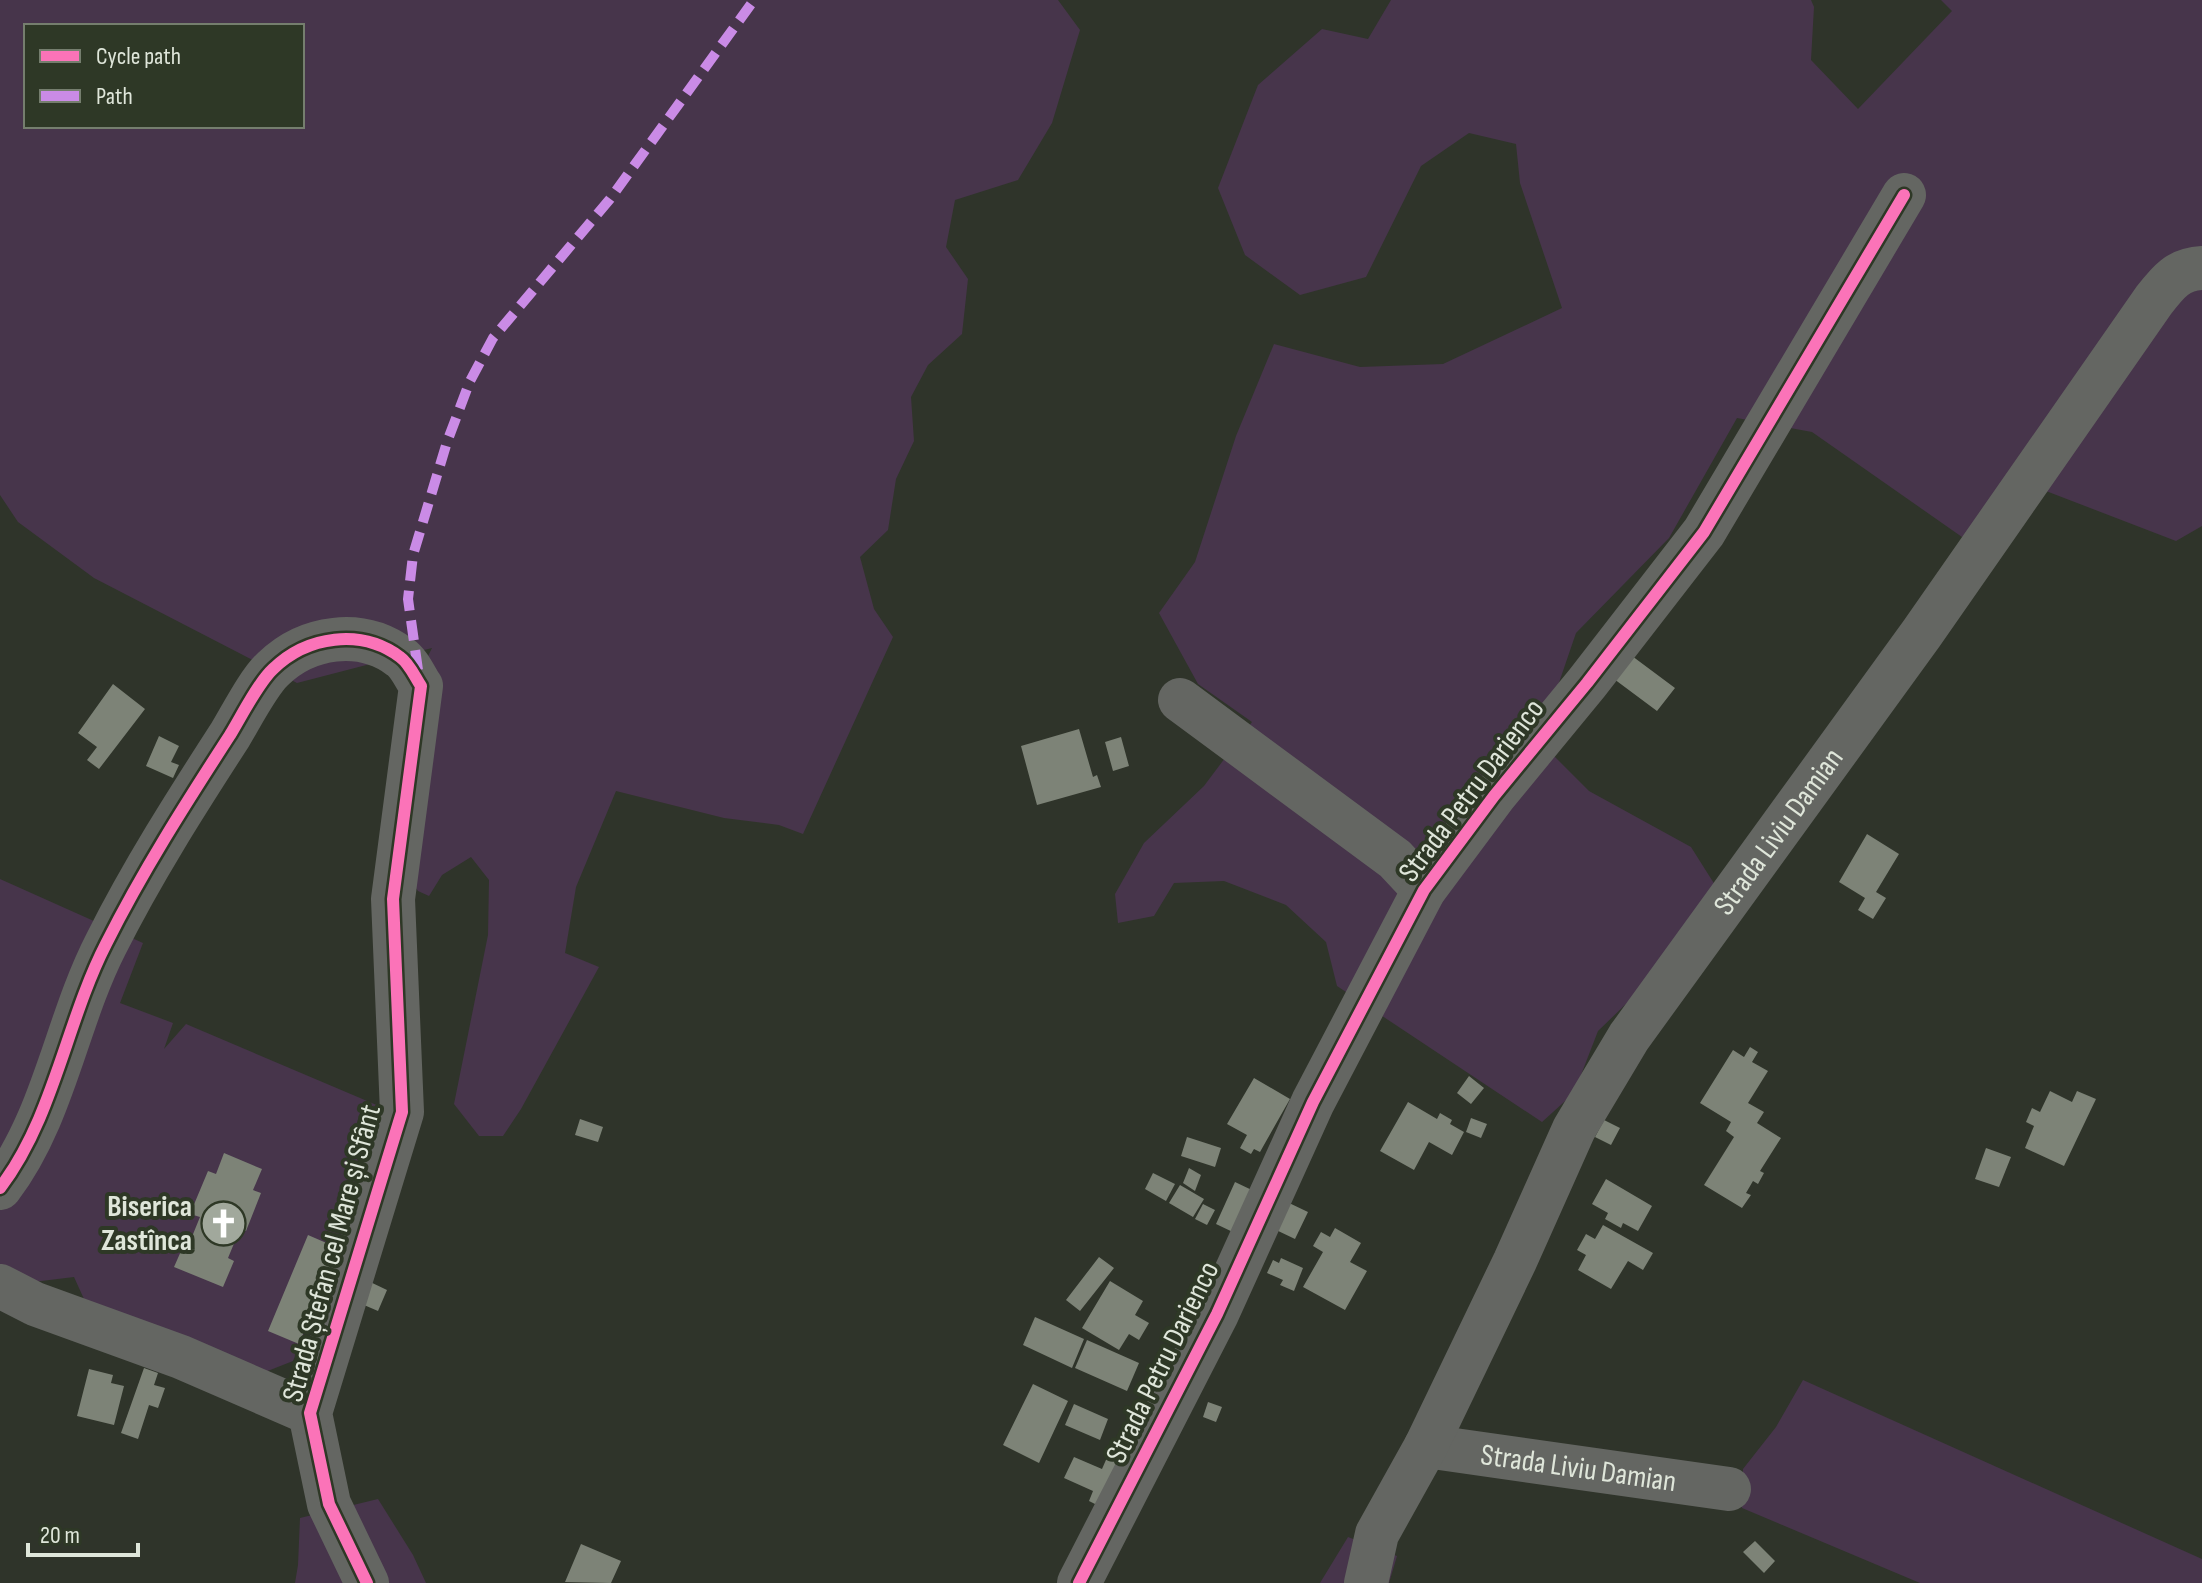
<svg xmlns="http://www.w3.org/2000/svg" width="2202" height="1583" viewBox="0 0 2202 1583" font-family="'Sofia Sans Condensed',sans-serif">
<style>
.green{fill:#47354b;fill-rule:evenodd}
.building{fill:#7d8377}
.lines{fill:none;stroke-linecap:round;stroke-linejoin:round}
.street{stroke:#646662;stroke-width:44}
.quiet{stroke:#ca8be6;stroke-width:10;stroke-dasharray:20 10;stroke-linecap:butt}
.cycleway-casing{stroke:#2e3826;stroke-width:17}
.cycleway{stroke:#fb73b8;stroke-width:12}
.labels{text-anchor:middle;stroke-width:8;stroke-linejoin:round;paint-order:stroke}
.street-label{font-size:30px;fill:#dfe6da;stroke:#2e3826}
.poi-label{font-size:30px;font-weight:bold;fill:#dfe6da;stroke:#2e3826;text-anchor:end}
</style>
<rect width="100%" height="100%" fill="#2f342a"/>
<!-- green -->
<path class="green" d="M 0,0 L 1058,0 L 1080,30 L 1052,123 L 1018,180 L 955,200 L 946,247 L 968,279 L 962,334 L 928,365 L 911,397 L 914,441 L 896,479 L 888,530 L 860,557 L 874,609 L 893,637 L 803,834 L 779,825 L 724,818 L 616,791 L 576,887 L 565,953 L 599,967 L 521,1109 L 503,1136 L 479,1136 L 454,1104 L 488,935 L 489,880 L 471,857 L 442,875 L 429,896 L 418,891 L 407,875 L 427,658 L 432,648 L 297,683 L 94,578 L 18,522 L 0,495 ZM 26,26 L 302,26 L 302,126 L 26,126 Z
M 1391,0 L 1811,0 L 1814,7 L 1811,60 L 1858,109 L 1952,11 L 1941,0 L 2202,0 L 2202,526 L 2176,541 L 2046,491 L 1962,537 L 1812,432 L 1737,418 L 1669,538 L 1576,633 L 1539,741 L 1589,791 L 1691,847 L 1715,885 L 1659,972 L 1598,1031 L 1574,1093 L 1542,1122 L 1337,986 L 1326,942 L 1286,905 L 1224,881 L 1174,883 L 1154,916 L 1118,923 L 1115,894 L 1144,843 L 1204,786 L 1252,722 L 1198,684 L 1159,613 L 1195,562 L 1236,436 L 1274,344 L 1360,367 L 1443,364 L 1562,308 L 1520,183 L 1516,144 L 1469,133 L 1421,166 L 1366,277 L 1300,295 L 1245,255 L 1218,188 L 1258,85 L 1322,29 L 1368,39 Z
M 0,879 L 143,943 L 120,1003 L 173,1023 L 164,1049 L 186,1024 L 386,1109 L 338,1248 L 293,1361 L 260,1374 L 84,1299 L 74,1277 L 0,1286 Z
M 1803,1380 L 2202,1559 L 2202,1583 L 1920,1583 L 1742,1508 L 1743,1469 L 1776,1427 Z
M 378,1499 L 413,1555 L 426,1583 L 295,1583 L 298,1565 L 300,1518 Z
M 1348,1537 L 1397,1556 L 1389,1583 L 1320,1583 Z"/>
<!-- building -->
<path class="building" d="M 1628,653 L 1675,688 L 1657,711 L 1610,676 Z
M 113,684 L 145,709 L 99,769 L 87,760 L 97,747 L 78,733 Z
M 1079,729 L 1093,777 L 1097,775 L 1101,787 L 1037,805 L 1021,746 Z
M 159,736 L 179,746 L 171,762 L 179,765 L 173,778 L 146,766 Z
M 1121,737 L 1129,766 L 1113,771 L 1105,742 Z
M 1867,834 L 1899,854 L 1876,892 L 1886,898 L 1873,919 L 1858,910 L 1865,898 L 1839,882 Z
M 1750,1047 L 1758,1052 L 1752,1062 L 1768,1071 L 1748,1103 L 1764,1112 L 1757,1123 L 1781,1138 L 1760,1171 L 1764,1173 L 1758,1184 L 1753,1181 L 1746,1193 L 1751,1195 L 1742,1208 L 1704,1185 L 1734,1137 L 1726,1131 L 1731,1122 L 1700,1103 L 1733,1050 L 1744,1057 Z
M 1469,1076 L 1484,1088 L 1471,1104 L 1457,1093 Z
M 1254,1078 L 1290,1099 L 1260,1152 L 1254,1149 L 1251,1154 L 1240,1148 L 1247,1135 L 1227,1124 Z
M 2050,1091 L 2072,1102 L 2077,1091 L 2096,1099 L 2064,1166 L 2025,1148 L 2034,1126 L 2026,1122 L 2032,1108 L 2040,1112 Z
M 1408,1102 L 1437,1119 L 1440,1113 L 1452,1120 L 1450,1124 L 1464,1132 L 1452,1155 L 1429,1142 L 1414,1170 L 1380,1151 Z
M 1471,1118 L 1487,1124 L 1481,1138 L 1466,1132 Z
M 580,1119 L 603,1127 L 598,1142 L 575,1135 Z
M 1604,1120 L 1620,1128 L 1611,1145 L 1595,1137 Z
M 1187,1137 L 1221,1148 L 1215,1167 L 1181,1156 Z
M 1986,1148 L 2011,1157 L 1999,1187 L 1975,1179 Z
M 224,1153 L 262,1169 L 253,1190 L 261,1193 L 246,1231 L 240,1229 L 228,1258 L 234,1261 L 223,1287 L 174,1267 L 185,1242 L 189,1244 L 200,1217 L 190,1214 L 208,1171 L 216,1174 Z
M 1189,1168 L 1201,1175 L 1195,1191 L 1183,1183 Z
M 1153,1173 L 1175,1184 L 1166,1201 L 1145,1189 Z
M 1606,1179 L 1652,1206 L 1638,1231 L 1623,1223 L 1621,1228 L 1605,1219 L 1608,1213 L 1592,1204 Z
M 1235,1182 L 1256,1192 L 1237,1234 L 1216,1224 Z
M 1180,1185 L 1204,1199 L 1193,1217 L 1169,1203 Z
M 1287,1202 L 1308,1212 L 1295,1239 L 1274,1229 Z
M 1203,1204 L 1215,1210 L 1207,1225 L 1195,1219 Z
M 1603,1225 L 1653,1253 L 1643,1270 L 1628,1261 L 1611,1289 L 1578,1270 L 1586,1255 L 1577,1250 L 1586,1234 L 1595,1239 Z
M 1335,1228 L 1361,1243 L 1350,1262 L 1367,1271 L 1345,1310 L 1303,1287 L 1323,1252 L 1313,1246 L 1321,1232 L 1330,1237 Z
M 308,1235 L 338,1248 L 299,1344 L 268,1331 Z
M 1099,1257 L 1114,1268 L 1080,1311 L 1066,1300 Z
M 1281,1258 L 1303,1268 L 1294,1291 L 1280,1285 L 1283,1280 L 1267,1273 L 1273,1260 L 1279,1263 Z
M 366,1280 L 387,1290 L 378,1311 L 357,1302 Z
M 1110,1281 L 1143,1301 L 1135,1315 L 1149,1323 L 1139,1340 L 1129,1334 L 1119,1350 L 1082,1328 Z
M 1035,1317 L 1084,1339 L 1072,1368 L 1023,1345 Z
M 1087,1340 L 1139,1363 L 1127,1391 L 1075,1368 Z
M 144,1368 L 158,1373 L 154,1385 L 165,1388 L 158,1408 L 149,1405 L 138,1439 L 121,1433 Z
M 89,1369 L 113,1375 L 111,1383 L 124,1386 L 114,1425 L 77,1416 Z
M 1033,1384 L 1068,1401 L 1039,1463 L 1003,1445 Z
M 1208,1402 L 1222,1407 L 1216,1422 L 1203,1417 Z
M 1074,1404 L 1108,1419 L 1100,1440 L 1065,1425 Z
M 1109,1453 L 1127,1460 L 1105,1509 L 1089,1501 L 1093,1491 L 1064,1478 L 1074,1457 L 1102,1469 Z
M 1755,1541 L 1775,1561 L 1764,1573 L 1743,1552 Z
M 581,1544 L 621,1561 L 611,1583 L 565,1582 Z"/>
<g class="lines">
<!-- street -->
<g class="street">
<path d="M 1180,700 L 1395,859 L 1424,890"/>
<path d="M 0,1188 C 54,1117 66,1022 106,944 C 142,872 186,803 230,735 C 241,717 258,683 273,669 C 307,636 361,628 400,657 C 409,663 415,677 421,686 L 393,899 L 402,1112 L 310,1413 L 329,1504 L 367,1583"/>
<path d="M 0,1286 L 35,1304 L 181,1357 L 310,1413"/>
<path id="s1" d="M 1426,1446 L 1729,1489"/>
<path d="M 1079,1583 L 1217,1314 L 1313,1102 L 1424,890 L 1494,796 L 1587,683 L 1704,532 L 1904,195"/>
<path id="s2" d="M 1366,1583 L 1377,1534 L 1426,1446 L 1515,1261 L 1574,1129 L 1629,1037 L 1922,633 L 2154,300 C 2168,282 2178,269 2202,268"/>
</g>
<!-- quiet -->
<path class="quiet" d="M 418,670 L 408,599 L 413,555 L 447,442 L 470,381 L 493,338 L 610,199 L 754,0"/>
<defs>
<path id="cycleway" d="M 0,1188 C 54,1117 66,1022 106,944 C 142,872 186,803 230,735 C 241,717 258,683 273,669 C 307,636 361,628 400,657 C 409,663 415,677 421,686 L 393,899 L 402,1112 L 310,1413 L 329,1504 L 367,1583
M 1079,1583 L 1217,1314 L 1313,1102 L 1424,890 L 1494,796 L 1587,683 L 1704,532 L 1904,195"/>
</defs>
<!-- cycleway casing -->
<use href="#cycleway" class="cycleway-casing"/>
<!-- cycleway -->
<use href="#cycleway" class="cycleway"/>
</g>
<!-- icons -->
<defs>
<symbol id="church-disc" viewBox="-11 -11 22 22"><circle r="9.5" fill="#a1a89c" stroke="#2e3826"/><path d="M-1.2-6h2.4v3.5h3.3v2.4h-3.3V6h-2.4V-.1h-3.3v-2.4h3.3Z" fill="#fff"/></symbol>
</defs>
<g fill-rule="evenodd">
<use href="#church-disc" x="198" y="1198" width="51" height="51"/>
</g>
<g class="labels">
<!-- street labels -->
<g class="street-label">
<text transform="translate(1471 790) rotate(-53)" y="10">Strada Petru Darienco</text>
<text dy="10" stroke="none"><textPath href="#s2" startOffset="862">Strada Liviu Damian</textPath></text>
<text transform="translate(331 1253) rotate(-75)" y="10">Strada Ștefan cel Mare și Sfânt</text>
<text transform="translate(1162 1362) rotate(-64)" y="10">Strada Petru Darienco</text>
<text dy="10" stroke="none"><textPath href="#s1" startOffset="154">Strada Liviu Damian</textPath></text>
</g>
<!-- poi labels -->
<g class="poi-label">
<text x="192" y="1216">Biserica<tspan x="192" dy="34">Zastînca</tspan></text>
</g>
</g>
<!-- legend -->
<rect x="24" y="24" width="280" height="104" fill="#2e3826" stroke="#757e6e" stroke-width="2"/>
<rect x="40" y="50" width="40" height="12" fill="#fb73b8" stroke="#757e6e" stroke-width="2"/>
<text x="96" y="64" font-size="24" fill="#dfe6da">Cycle path</text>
<rect x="40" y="90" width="40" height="12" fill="#ca8be6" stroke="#757e6e" stroke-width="2"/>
<text x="96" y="104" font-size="24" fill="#dfe6da">Path</text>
<!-- scale -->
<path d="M28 1543v12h110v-12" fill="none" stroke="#dfe6da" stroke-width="4"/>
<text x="40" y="1543" font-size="24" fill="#dfe6da" stroke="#2e3826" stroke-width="6" paint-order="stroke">20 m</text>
</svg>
